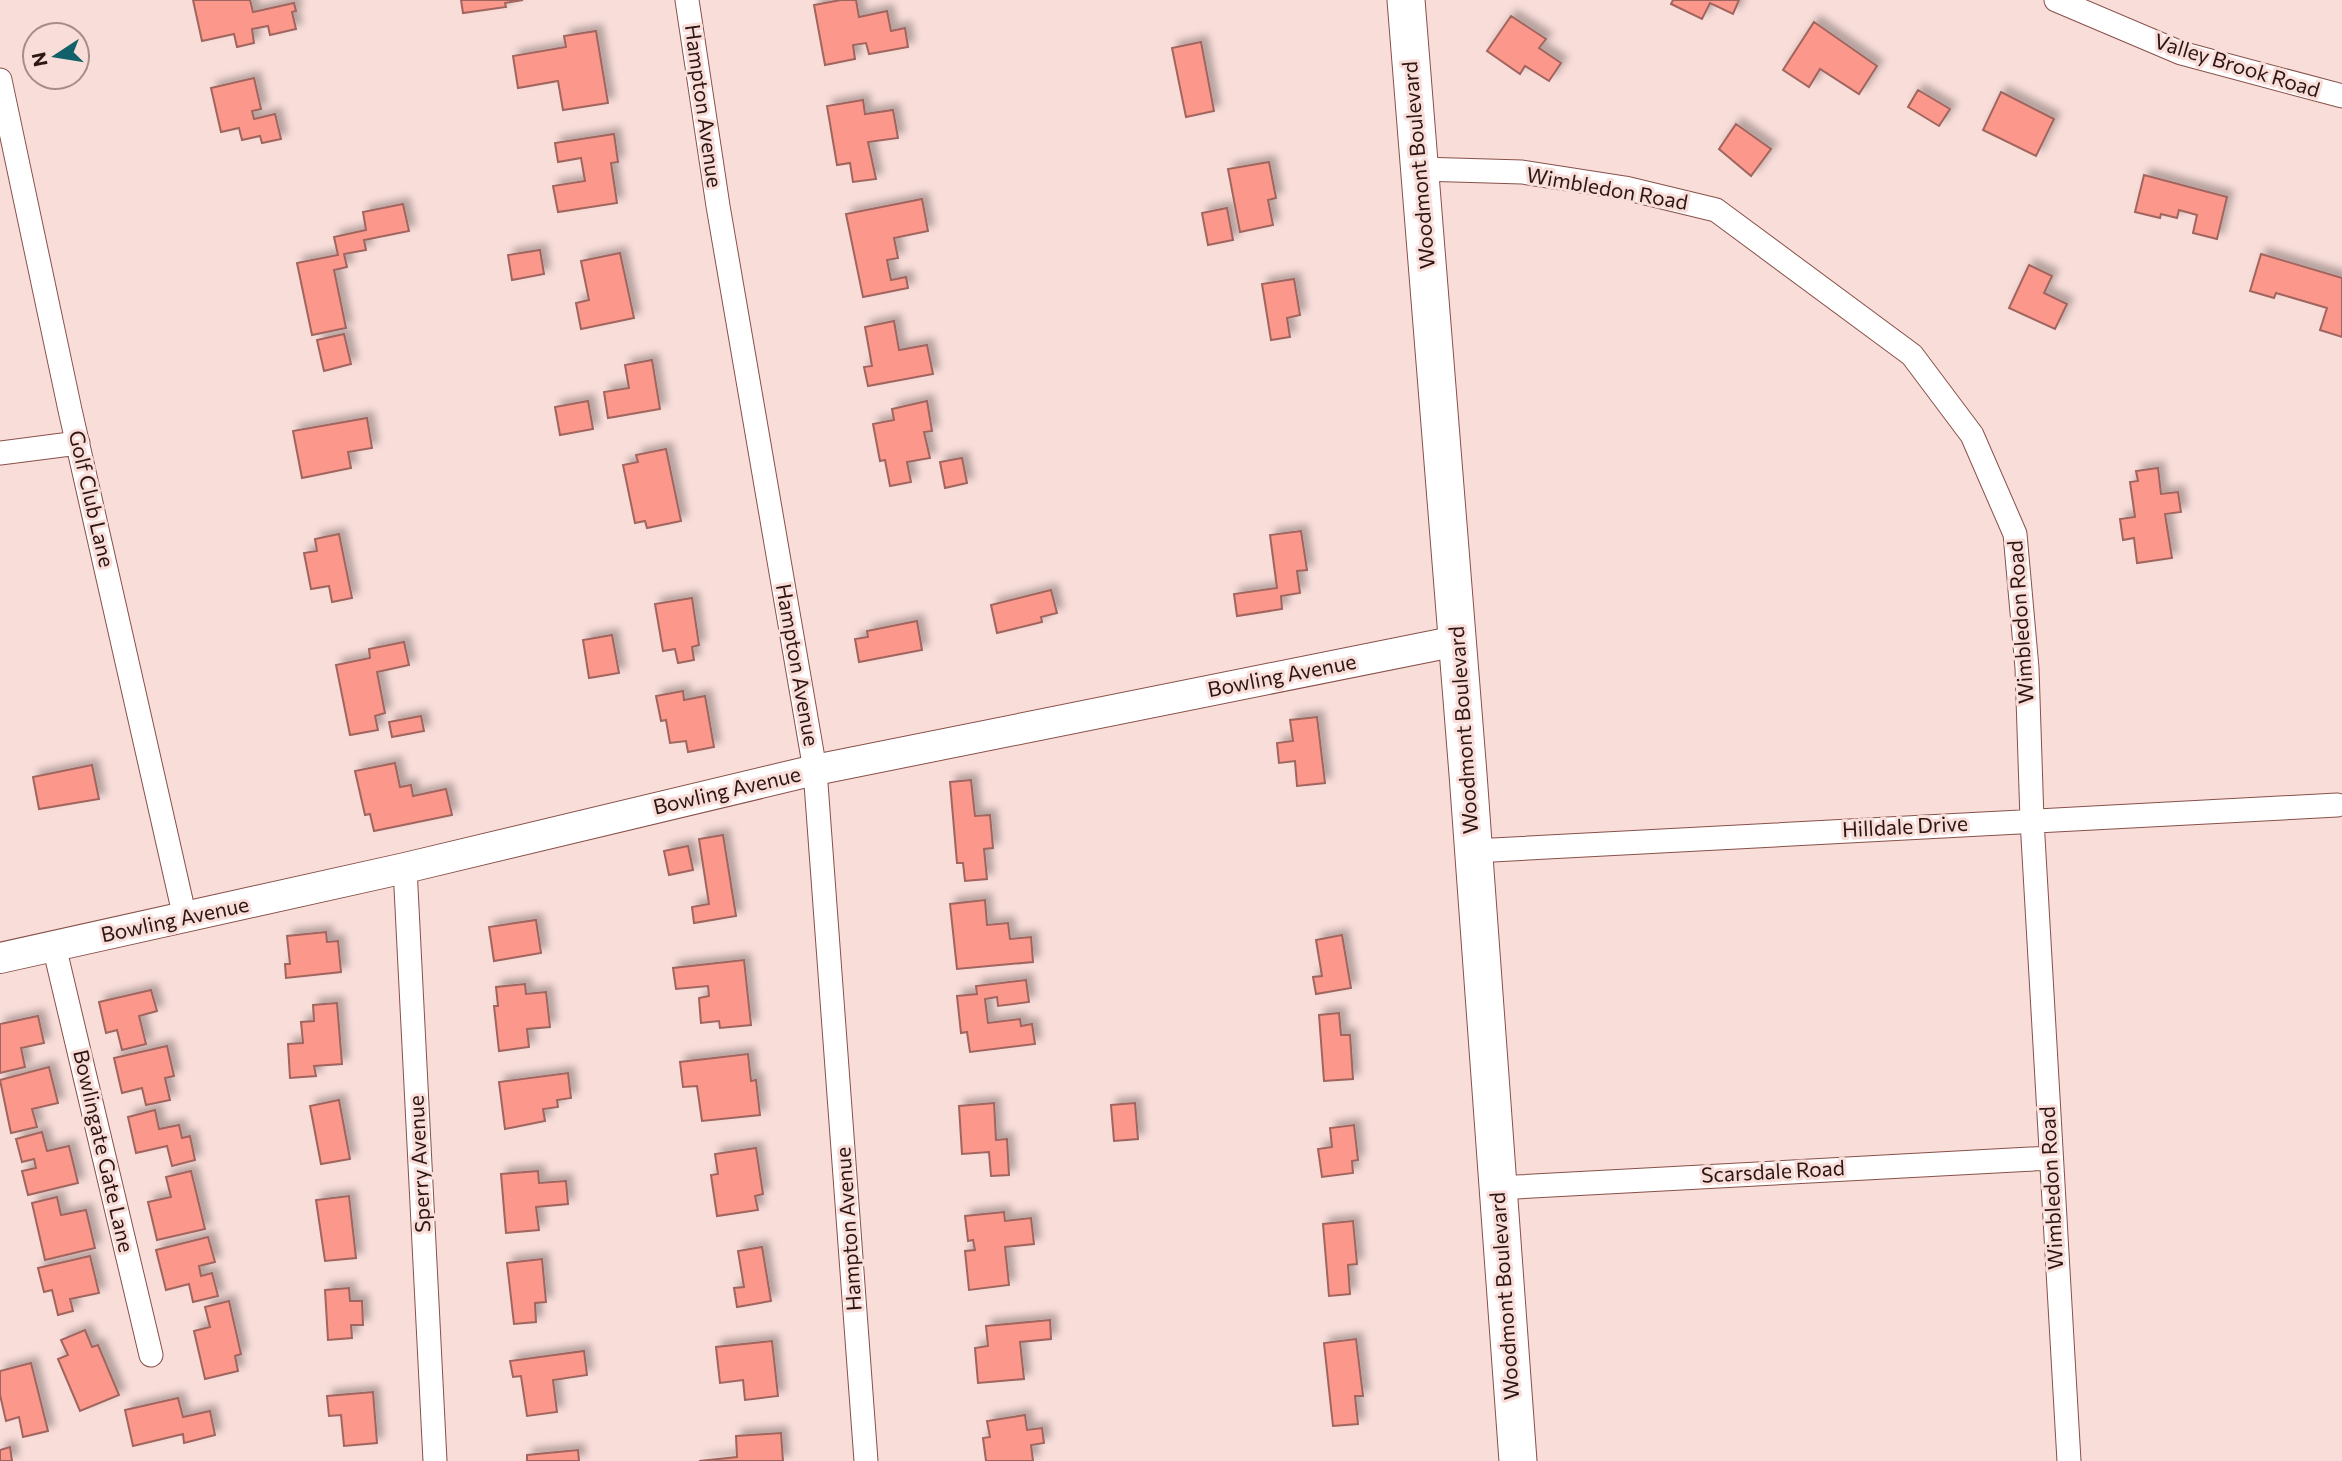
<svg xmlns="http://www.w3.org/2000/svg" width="2342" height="1461" viewBox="0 0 2342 1461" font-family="Commissioner,sans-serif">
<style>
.building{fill:#fc978b;stroke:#a0655e;stroke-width:2;filter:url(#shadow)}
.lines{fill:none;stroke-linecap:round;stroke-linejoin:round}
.minor-casing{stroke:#885049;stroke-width:25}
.tertiary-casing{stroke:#885049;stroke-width:32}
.primary-casing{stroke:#885049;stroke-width:39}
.minor{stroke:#fff;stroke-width:23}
.tertiary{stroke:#fff;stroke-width:30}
.primary{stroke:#fff;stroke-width:37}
.labels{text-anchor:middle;stroke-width:6;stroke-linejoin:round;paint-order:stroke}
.street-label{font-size:21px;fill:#2d1613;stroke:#f8ddd9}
</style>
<defs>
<filter id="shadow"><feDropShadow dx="6" dy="-6" stdDeviation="3.5" flood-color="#0004"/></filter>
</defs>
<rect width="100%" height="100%" fill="#f8ddd9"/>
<!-- building -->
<path class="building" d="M 193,0 L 250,0 L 253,12 L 294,3 L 296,11 L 292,12 L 296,29 L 270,35 L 268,26 L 252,29 L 254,43 L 237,47 L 234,34 L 202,41 Z
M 461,0 L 523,0 L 505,3 L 506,7 L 463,13 Z
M 841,0 L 856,0 L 859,17 L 887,11 L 891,31 L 905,28 L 908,47 L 869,54 L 866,43 L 853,45 L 855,59 L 825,65 L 814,5 Z
M 1673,0 L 1739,0 L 1733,14 L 1710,3 L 1702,19 L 1671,4 Z
M 1511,16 L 1546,39 L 1539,48 L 1561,63 L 1549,81 L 1525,66 L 1520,74 L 1487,51 Z
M 1814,22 L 1877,66 L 1859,94 L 1820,69 L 1809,87 L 1783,70 Z
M 596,31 L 608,103 L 563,110 L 558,81 L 518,88 L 513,56 L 566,47 L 564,36 Z
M 1201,42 L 1214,111 L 1186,117 L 1172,48 Z
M 254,78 L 261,109 L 252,111 L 254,119 L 275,114 L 281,139 L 262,143 L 260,136 L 242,140 L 239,128 L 221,132 L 211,88 Z
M 1918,90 L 1950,109 L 1939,126 L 1908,107 Z
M 2001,92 L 2054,119 L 2036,156 L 1983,130 Z
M 863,100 L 865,114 L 893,110 L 898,138 L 868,142 L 876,179 L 853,182 L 850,163 L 837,165 L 827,106 Z
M 1736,124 L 1771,149 L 1751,176 L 1719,149 Z
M 614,134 L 618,162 L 611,163 L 617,203 L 558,212 L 553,186 L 585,181 L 581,158 L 558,162 L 555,143 Z
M 1269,162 L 1276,198 L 1268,200 L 1273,225 L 1240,232 L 1228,169 Z
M 2144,175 L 2227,197 L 2217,239 L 2193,233 L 2197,215 L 2179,210 L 2177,218 L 2161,214 L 2160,218 L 2135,212 Z
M 922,199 L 928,231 L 894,238 L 898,258 L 887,260 L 891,280 L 906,277 L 908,288 L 863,297 L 846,214 Z
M 403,204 L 409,231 L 364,240 L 366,250 L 344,254 L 347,267 L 334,270 L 346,328 L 312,335 L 297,263 L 338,255 L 334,237 L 366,230 L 363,212 Z
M 1227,208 L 1233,240 L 1208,245 L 1202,213 Z
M 540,250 L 544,274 L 512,280 L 508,255 Z
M 620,253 L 634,318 L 581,329 L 576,303 L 589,300 L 581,261 Z
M 2261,254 L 2342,278 L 2342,337 L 2320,330 L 2327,308 L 2276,293 L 2274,298 L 2250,291 Z
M 2029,265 L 2052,276 L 2044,293 L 2067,304 L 2055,329 L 2009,308 Z
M 1294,279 L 1300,315 L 1287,318 L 1290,337 L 1271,340 L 1262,284 Z
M 894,321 L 899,350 L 927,345 L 933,374 L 868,386 L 864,367 L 872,366 L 865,327 Z
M 344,334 L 351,364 L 324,371 L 317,340 Z
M 652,360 L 660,409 L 608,418 L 604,392 L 629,388 L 625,365 Z
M 588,401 L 593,429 L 560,435 L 555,407 Z
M 927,401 L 932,431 L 924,432 L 930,458 L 907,462 L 911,482 L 890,486 L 885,460 L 880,461 L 873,424 L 894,420 L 892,409 Z
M 367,418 L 372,448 L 348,452 L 351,468 L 302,478 L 293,431 Z
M 666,449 L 681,521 L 647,528 L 645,521 L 635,523 L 623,465 L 638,462 L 636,455 Z
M 962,458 L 967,483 L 945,488 L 940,462 Z
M 2158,468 L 2161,494 L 2178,492 L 2181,512 L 2165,514 L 2172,558 L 2137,563 L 2134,538 L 2123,540 L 2120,519 L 2135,517 L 2130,482 L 2138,481 L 2136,471 Z
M 1301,531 L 1307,570 L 1297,571 L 1300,593 L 1281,596 L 1282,609 L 1237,616 L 1234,594 L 1277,588 L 1270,535 Z
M 339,534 L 352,598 L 332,602 L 329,586 L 311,589 L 304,553 L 317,551 L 315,539 Z
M 1051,590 L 1057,613 L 1041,617 L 1042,622 L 997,633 L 991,605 Z
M 692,598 L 699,645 L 692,647 L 694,660 L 678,663 L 675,649 L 663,651 L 655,604 Z
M 917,621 L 922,650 L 859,662 L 855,639 L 868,637 L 867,631 Z
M 612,635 L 619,673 L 589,678 L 583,640 Z
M 404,642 L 409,665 L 377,672 L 385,713 L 375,716 L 378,730 L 350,735 L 336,665 L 370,658 L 369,649 Z
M 683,691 L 684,700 L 705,696 L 714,747 L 688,752 L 686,741 L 670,743 L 666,720 L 661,721 L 656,696 Z
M 421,716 L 424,731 L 392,737 L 389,722 Z
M 1317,717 L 1325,783 L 1297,786 L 1295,761 L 1279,763 L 1277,743 L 1293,741 L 1290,720 Z
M 395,763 L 400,787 L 411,785 L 413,796 L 446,789 L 452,815 L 374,831 L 370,814 L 365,815 L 355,771 Z
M 92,765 L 99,799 L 39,809 L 33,777 Z
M 971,780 L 975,816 L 990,815 L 993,848 L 984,849 L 987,879 L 965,881 L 963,863 L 957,863 L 950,782 Z
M 723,835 L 736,916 L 694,923 L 692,907 L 709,904 L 699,839 Z
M 688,846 L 693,870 L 669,875 L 664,851 Z
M 985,900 L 987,925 L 1008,923 L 1010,939 L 1031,937 L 1033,962 L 957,969 L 950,904 Z
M 536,920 L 541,953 L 494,961 L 489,927 Z
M 326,932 L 327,942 L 338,941 L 341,972 L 286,978 L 285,964 L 290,964 L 287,936 Z
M 1342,935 L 1351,988 L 1316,994 L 1313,977 L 1322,976 L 1316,940 Z
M 744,960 L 751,1025 L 720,1028 L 719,1021 L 701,1023 L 699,998 L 709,996 L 708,986 L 676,989 L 673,968 Z
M 1026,980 L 1029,1002 L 998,1006 L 997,997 L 985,999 L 988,1023 L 1020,1019 L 1021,1026 L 1032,1024 L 1035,1044 L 970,1052 L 967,1032 L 961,1033 L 957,996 L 977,994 L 976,986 Z
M 525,984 L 526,994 L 546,992 L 550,1027 L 527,1029 L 529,1047 L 499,1051 L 494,1006 L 498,1006 L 496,987 Z
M 151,990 L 157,1011 L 139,1016 L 146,1044 L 122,1050 L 117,1030 L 106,1033 L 99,1002 Z
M 337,1003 L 342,1064 L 314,1066 L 316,1076 L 290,1078 L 288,1044 L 303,1043 L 301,1022 L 314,1021 L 313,1005 Z
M 1339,1013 L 1341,1035 L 1350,1035 L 1353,1079 L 1324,1081 L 1319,1015 Z
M 38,1016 L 44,1043 L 21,1048 L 25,1067 L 0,1073 L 0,1024 Z
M 167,1046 L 174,1076 L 165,1078 L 170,1100 L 146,1105 L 142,1088 L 122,1093 L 114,1058 Z
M 748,1054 L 751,1081 L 756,1080 L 760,1115 L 702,1121 L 697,1086 L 683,1087 L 680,1062 Z
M 49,1067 L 58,1103 L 32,1109 L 37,1127 L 11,1133 L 0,1080 Z
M 568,1073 L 571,1098 L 557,1100 L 558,1107 L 543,1109 L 545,1121 L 505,1129 L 499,1082 Z
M 339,1100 L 350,1159 L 321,1164 L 310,1106 Z
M 994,1103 L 996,1140 L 1007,1139 L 1009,1175 L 991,1176 L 989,1152 L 962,1154 L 959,1106 Z
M 1135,1103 L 1138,1139 L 1114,1141 L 1111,1105 Z
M 155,1110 L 159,1129 L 179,1125 L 182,1138 L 190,1136 L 195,1160 L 172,1166 L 167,1146 L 136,1153 L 128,1117 Z
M 1354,1125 L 1358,1160 L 1352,1161 L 1353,1173 L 1322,1177 L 1318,1149 L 1332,1147 L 1330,1128 Z
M 42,1132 L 47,1151 L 69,1146 L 78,1183 L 28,1195 L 22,1171 L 36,1168 L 34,1159 L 22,1162 L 16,1139 Z
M 756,1148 L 763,1194 L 755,1196 L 758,1210 L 717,1216 L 711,1175 L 718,1174 L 715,1154 Z
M 191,1171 L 205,1229 L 157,1240 L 148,1202 L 171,1197 L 166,1177 Z
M 538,1171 L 539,1183 L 566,1181 L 568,1204 L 536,1207 L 539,1230 L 506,1233 L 501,1174 Z
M 349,1196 L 356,1258 L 325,1261 L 316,1200 Z
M 57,1197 L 61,1215 L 86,1210 L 95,1248 L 45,1260 L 32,1203 Z
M 1004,1212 L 1005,1221 L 1031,1218 L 1034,1244 L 1005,1247 L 1009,1285 L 969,1290 L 965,1251 L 975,1250 L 973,1240 L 968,1241 L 965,1216 Z
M 1353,1221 L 1357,1264 L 1348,1265 L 1350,1294 L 1329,1296 L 1323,1224 Z
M 208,1237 L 215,1262 L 199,1266 L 201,1276 L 212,1273 L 218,1296 L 193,1302 L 189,1284 L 166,1290 L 156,1250 Z
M 762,1247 L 771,1301 L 737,1307 L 734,1288 L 744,1287 L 738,1251 Z
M 90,1256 L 99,1293 L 70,1299 L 73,1311 L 58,1315 L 52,1290 L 44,1292 L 38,1268 Z
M 542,1259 L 546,1302 L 535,1303 L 536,1322 L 514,1324 L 507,1263 Z
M 349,1288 L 350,1301 L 362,1301 L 363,1325 L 351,1325 L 352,1338 L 328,1340 L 325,1290 Z
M 229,1301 L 241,1354 L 235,1356 L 238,1371 L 205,1379 L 194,1331 L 210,1327 L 205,1307 Z
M 1050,1320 L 1051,1339 L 1020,1342 L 1024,1379 L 978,1383 L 975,1348 L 988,1346 L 986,1326 Z
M 85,1330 L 92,1347 L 98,1345 L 119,1395 L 80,1411 L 58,1359 L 68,1355 L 61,1340 Z
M 1356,1339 L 1363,1396 L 1355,1396 L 1358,1424 L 1333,1426 L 1324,1343 Z
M 772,1341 L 778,1396 L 745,1400 L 743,1380 L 720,1383 L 716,1347 Z
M 584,1351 L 587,1375 L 553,1380 L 557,1412 L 527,1416 L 521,1376 L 513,1377 L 510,1361 Z
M 31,1363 L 48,1431 L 23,1437 L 19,1417 L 6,1421 L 0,1395 L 0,1371 Z
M 373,1392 L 377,1443 L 344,1446 L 341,1415 L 329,1416 L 327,1396 Z
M 178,1398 L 183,1417 L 210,1411 L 215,1435 L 184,1443 L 183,1434 L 133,1446 L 125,1410 Z
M 1025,1415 L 1027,1430 L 1042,1428 L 1044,1443 L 1031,1445 L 1033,1461 L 986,1461 L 983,1438 L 990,1437 L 987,1421 Z
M 781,1433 L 783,1461 L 699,1461 L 737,1457 L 736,1436 Z
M 10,1447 L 12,1461 L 0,1461 L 0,1450 Z
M 578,1450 L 579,1461 L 527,1461 L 527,1455 Z"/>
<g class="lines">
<defs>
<path id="minor" d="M 687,0 L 718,206 L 815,770 L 866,1461
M 2056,0 L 2181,53 L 2342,96
M 0,80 L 70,410 L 185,918
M 1420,169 L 1522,172 L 1625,188 L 1716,210 L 1912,355 L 1972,435 L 2015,534 L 2027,668 L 2032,820 L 2069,1461
M 0,453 L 78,443
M 1474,851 L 2337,805
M 405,868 L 435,1461
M 54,946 L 151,1355
M 1497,1188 L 2050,1158"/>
<path id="tertiary" d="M 0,958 L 405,868 L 815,770 L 1457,641"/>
<path id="primary" d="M 1406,0 L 1468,774 L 1518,1461"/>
</defs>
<!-- minor casing -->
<use href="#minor" class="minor-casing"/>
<!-- tertiary casing -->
<use href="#tertiary" class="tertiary-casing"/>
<!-- primary casing -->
<use href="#primary" class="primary-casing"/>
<!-- minor -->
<use href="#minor" class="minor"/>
<!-- tertiary -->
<use href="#tertiary" class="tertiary"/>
<!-- primary -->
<use href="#primary" class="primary"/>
</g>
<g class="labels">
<!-- street labels -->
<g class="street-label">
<text transform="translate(2237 66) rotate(17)" y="7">Valley Brook Road</text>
<text transform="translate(703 106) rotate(82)" y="7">Hampton Avenue</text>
<text transform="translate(1419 165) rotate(-95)" y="7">Woodmont Boulevard</text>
<text transform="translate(1607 189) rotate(10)" y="7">Wimbledon Road</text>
<text transform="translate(91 499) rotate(77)" y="7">Golf Club Lane</text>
<text transform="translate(2021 622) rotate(-94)" y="7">Wimbledon Road</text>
<text transform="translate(797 665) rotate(80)" y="7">Hampton Avenue</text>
<text transform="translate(1282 676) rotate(-11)" y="7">Bowling Avenue</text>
<text transform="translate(1464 730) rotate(-94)" y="7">Woodmont Boulevard</text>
<text transform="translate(727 791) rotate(-13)" y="7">Bowling Avenue</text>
<text transform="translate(1905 827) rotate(-3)" y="7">Hilldale Drive</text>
<text transform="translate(175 920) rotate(-12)" y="7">Bowling Avenue</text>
<text transform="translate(103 1151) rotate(77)" y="7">Bowlingate Gate Lane</text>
<text transform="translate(420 1164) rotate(-93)" y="7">Sperry Avenue</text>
<text transform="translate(1773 1172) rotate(-3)" y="7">Scarsdale Road</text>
<text transform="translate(2052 1188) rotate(-93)" y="7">Wimbledon Road</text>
<text transform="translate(849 1229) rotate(-94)" y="7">Hampton Avenue</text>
<text transform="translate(1505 1296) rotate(-94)" y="7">Woodmont Boulevard</text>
</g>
</g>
<!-- north arrow -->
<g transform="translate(56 56) rotate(258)"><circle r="33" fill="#f8ddd9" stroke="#a78d8a" stroke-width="2"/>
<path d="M0-5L12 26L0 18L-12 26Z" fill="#12616a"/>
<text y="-10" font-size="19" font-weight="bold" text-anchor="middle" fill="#2d1613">N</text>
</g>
</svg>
